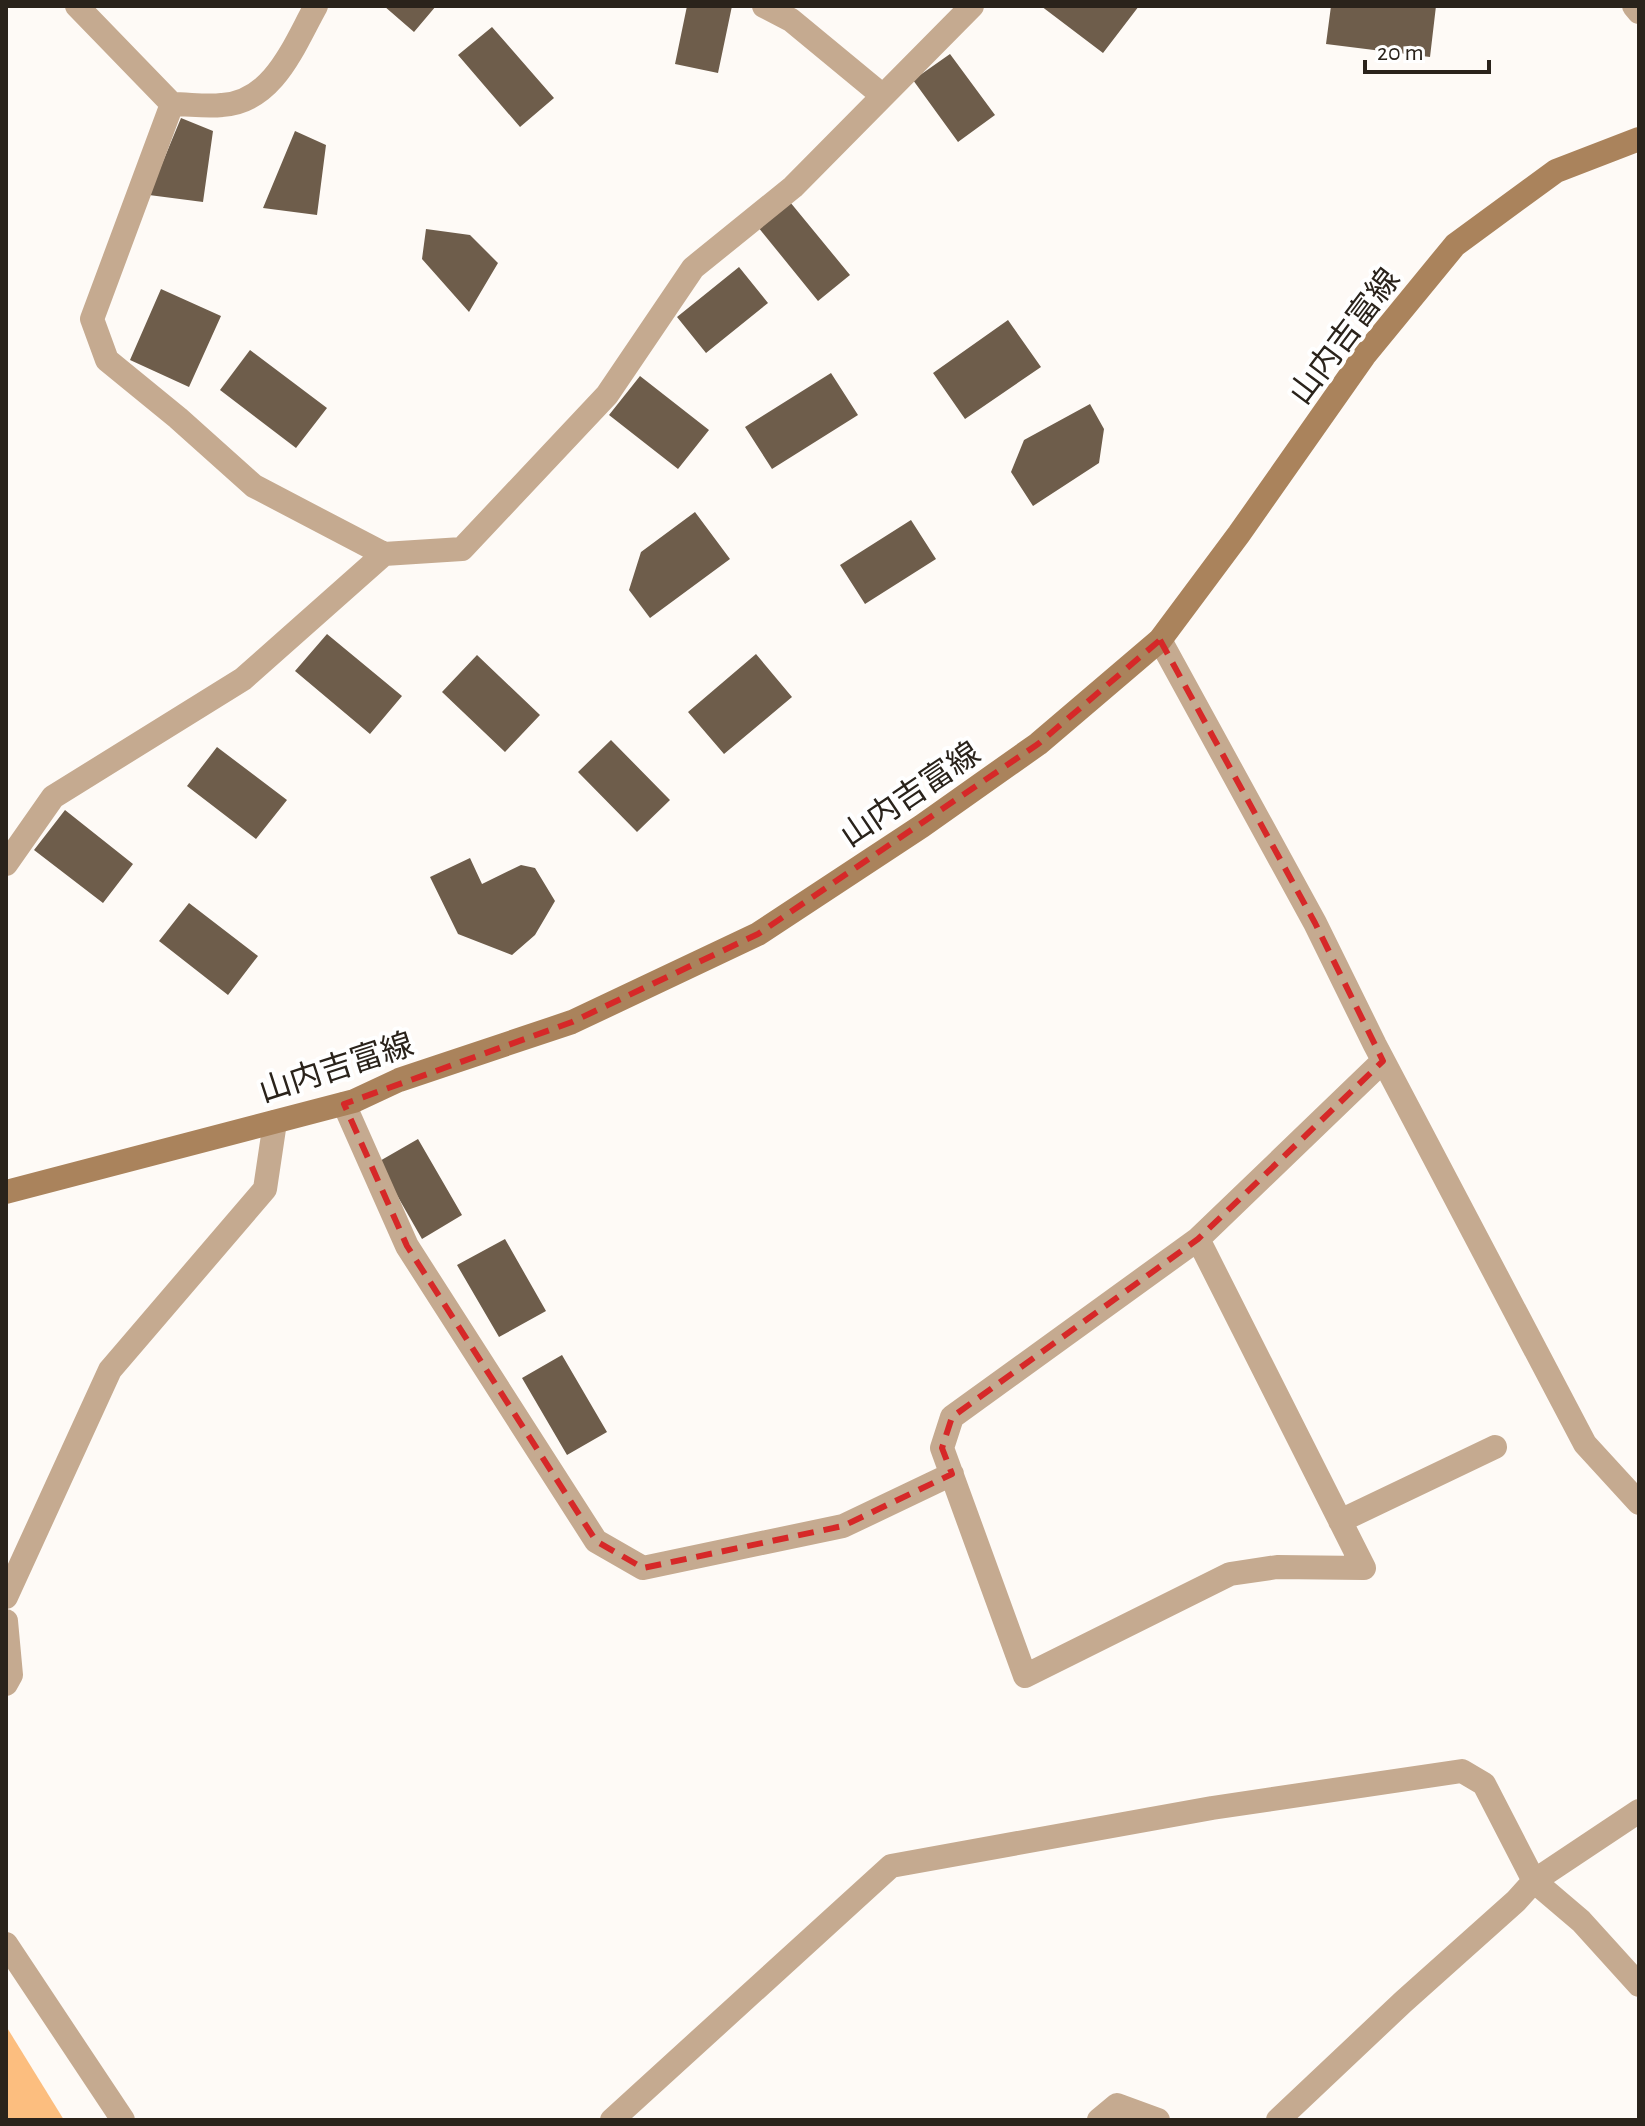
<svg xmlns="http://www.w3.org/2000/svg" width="1645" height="2126" viewBox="0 0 1645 2126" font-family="'Alegreya Sans','Noto Sans JP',sans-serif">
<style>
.water{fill:#fcbe7f}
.building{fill:#6e5d4b}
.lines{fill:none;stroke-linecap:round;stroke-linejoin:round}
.minor{stroke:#c5aa90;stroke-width:24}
.secondary{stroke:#aa835c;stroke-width:24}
.marked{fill:none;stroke:#d62828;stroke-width:6;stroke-dasharray:16 10;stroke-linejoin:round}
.labels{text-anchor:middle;stroke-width:8;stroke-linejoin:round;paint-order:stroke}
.street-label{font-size:32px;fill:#2a231b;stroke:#fff}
</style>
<rect width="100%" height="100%" fill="#fefaf6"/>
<!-- water -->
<path class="water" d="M 6,2026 L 64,2120 L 6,2120 Z"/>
<!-- building -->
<path class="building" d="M 384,6 L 436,6 L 414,32 Z
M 687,6 L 732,6 L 718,73 L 675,64 Z
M 1041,6 L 1139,6 L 1103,53 Z
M 1331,6 L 1436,6 L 1430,57 L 1326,44 Z
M 492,27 L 554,98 L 520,127 L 458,55 Z
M 950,54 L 995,115 L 958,142 L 913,80 Z
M 181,118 L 213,131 L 203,202 L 149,195 Z
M 295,131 L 326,145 L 317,215 L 263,208 Z
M 790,202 L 850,275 L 818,301 L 758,227 Z
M 426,229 L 470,235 L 498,263 L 469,312 L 422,259 Z
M 739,267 L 768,303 L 706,353 L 677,317 Z
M 161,289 L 221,316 L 189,387 L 130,360 Z
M 1008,320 L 1041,367 L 965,419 L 933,373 Z
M 250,350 L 327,408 L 296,448 L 220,390 Z
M 831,373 L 858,415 L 772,469 L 745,427 Z
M 640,376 L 709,430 L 678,469 L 609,415 Z
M 1090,404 L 1104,429 L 1099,463 L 1033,506 L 1011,472 L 1024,440 Z
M 695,512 L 730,559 L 650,618 L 629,590 L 641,552 Z
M 911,520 L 936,559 L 865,604 L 840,565 Z
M 327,634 L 402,696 L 370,734 L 295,671 Z
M 756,654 L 792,697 L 724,754 L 688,712 Z
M 477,655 L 540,715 L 505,752 L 442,692 Z
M 611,740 L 670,800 L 637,832 L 578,772 Z
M 217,747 L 287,800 L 256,839 L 187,786 Z
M 65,810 L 133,864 L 103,903 L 34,850 Z
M 470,858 L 482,884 L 521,865 L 535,868 L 555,901 L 535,935 L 512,955 L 458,934 L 430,877 Z
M 189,903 L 258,956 L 228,995 L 159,941 Z
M 418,1139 L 462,1215 L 422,1239 L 378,1162 Z
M 505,1239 L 546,1311 L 499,1337 L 457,1265 Z
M 562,1355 L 607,1432 L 567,1455 L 522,1378 Z"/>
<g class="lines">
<!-- minor -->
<path class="minor" d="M 77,6 L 172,104 L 92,319 L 107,360 L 178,418 L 254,486 L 384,554 L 462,549 L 607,395 L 693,268 L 793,187 L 972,6
M 764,6 L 791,20 L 883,96
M 1634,6 L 1639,12
M 172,104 C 189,104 206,107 222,105 C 274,102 294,45 316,6
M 1160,640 L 1315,923 L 1375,1045 L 1585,1444 L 1639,1503
M 6,864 L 53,797 L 243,679 L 384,554
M 344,1104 L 407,1246 L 596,1541 L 643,1568 L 843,1526 L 952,1474
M 1198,1239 L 1364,1568 L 1277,1567 L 1230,1574 L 1025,1676 L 942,1448 L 952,1417 L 1198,1239 L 1383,1061
M 1340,1521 L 1495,1447
M 6,1597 L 110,1370 L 265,1189 L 275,1122
M 6,1621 L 11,1675 L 6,1684
M 6,1944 L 123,2120
M 612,2120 L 891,1866 L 1212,1808 L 1462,1771 L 1484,1784 L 1534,1881 L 1581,1921 L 1639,1985
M 1099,2120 L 1117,2105 L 1158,2120
M 1278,2120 L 1403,2002 L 1516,1901 L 1534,1881 L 1639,1811"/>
<!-- secondary -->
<path class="secondary" d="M 6,1192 L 354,1101 L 399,1080 L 572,1022 L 758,934 L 922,826 L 1038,744 L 1160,640 L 1239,534 L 1364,356 L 1455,245 L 1556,171 L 1639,139"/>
</g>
<!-- marked area -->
<path class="marked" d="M 1160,640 L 1315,923 L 1383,1061 L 1198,1239 L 952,1417 L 942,1448 L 952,1474 L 843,1526 L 643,1568 L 596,1541 L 407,1246 L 344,1104 L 572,1022 L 758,934 L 1038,744 Z"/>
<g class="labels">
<!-- street labels -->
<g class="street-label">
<text transform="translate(1344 336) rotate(-53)" y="11">山内吉富線</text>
<text transform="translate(910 794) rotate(-34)" y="11">山内吉富線</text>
<text transform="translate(336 1067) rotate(-18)" y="11">山内吉富線</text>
</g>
</g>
<!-- border -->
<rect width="1645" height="2126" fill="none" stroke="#2a231b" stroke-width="16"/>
<!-- scale -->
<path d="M1365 60v12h124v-12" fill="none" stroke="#2a231b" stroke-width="4"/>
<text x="1377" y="60" font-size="24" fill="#2a231b" stroke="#ffffff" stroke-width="6" paint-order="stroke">20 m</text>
</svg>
